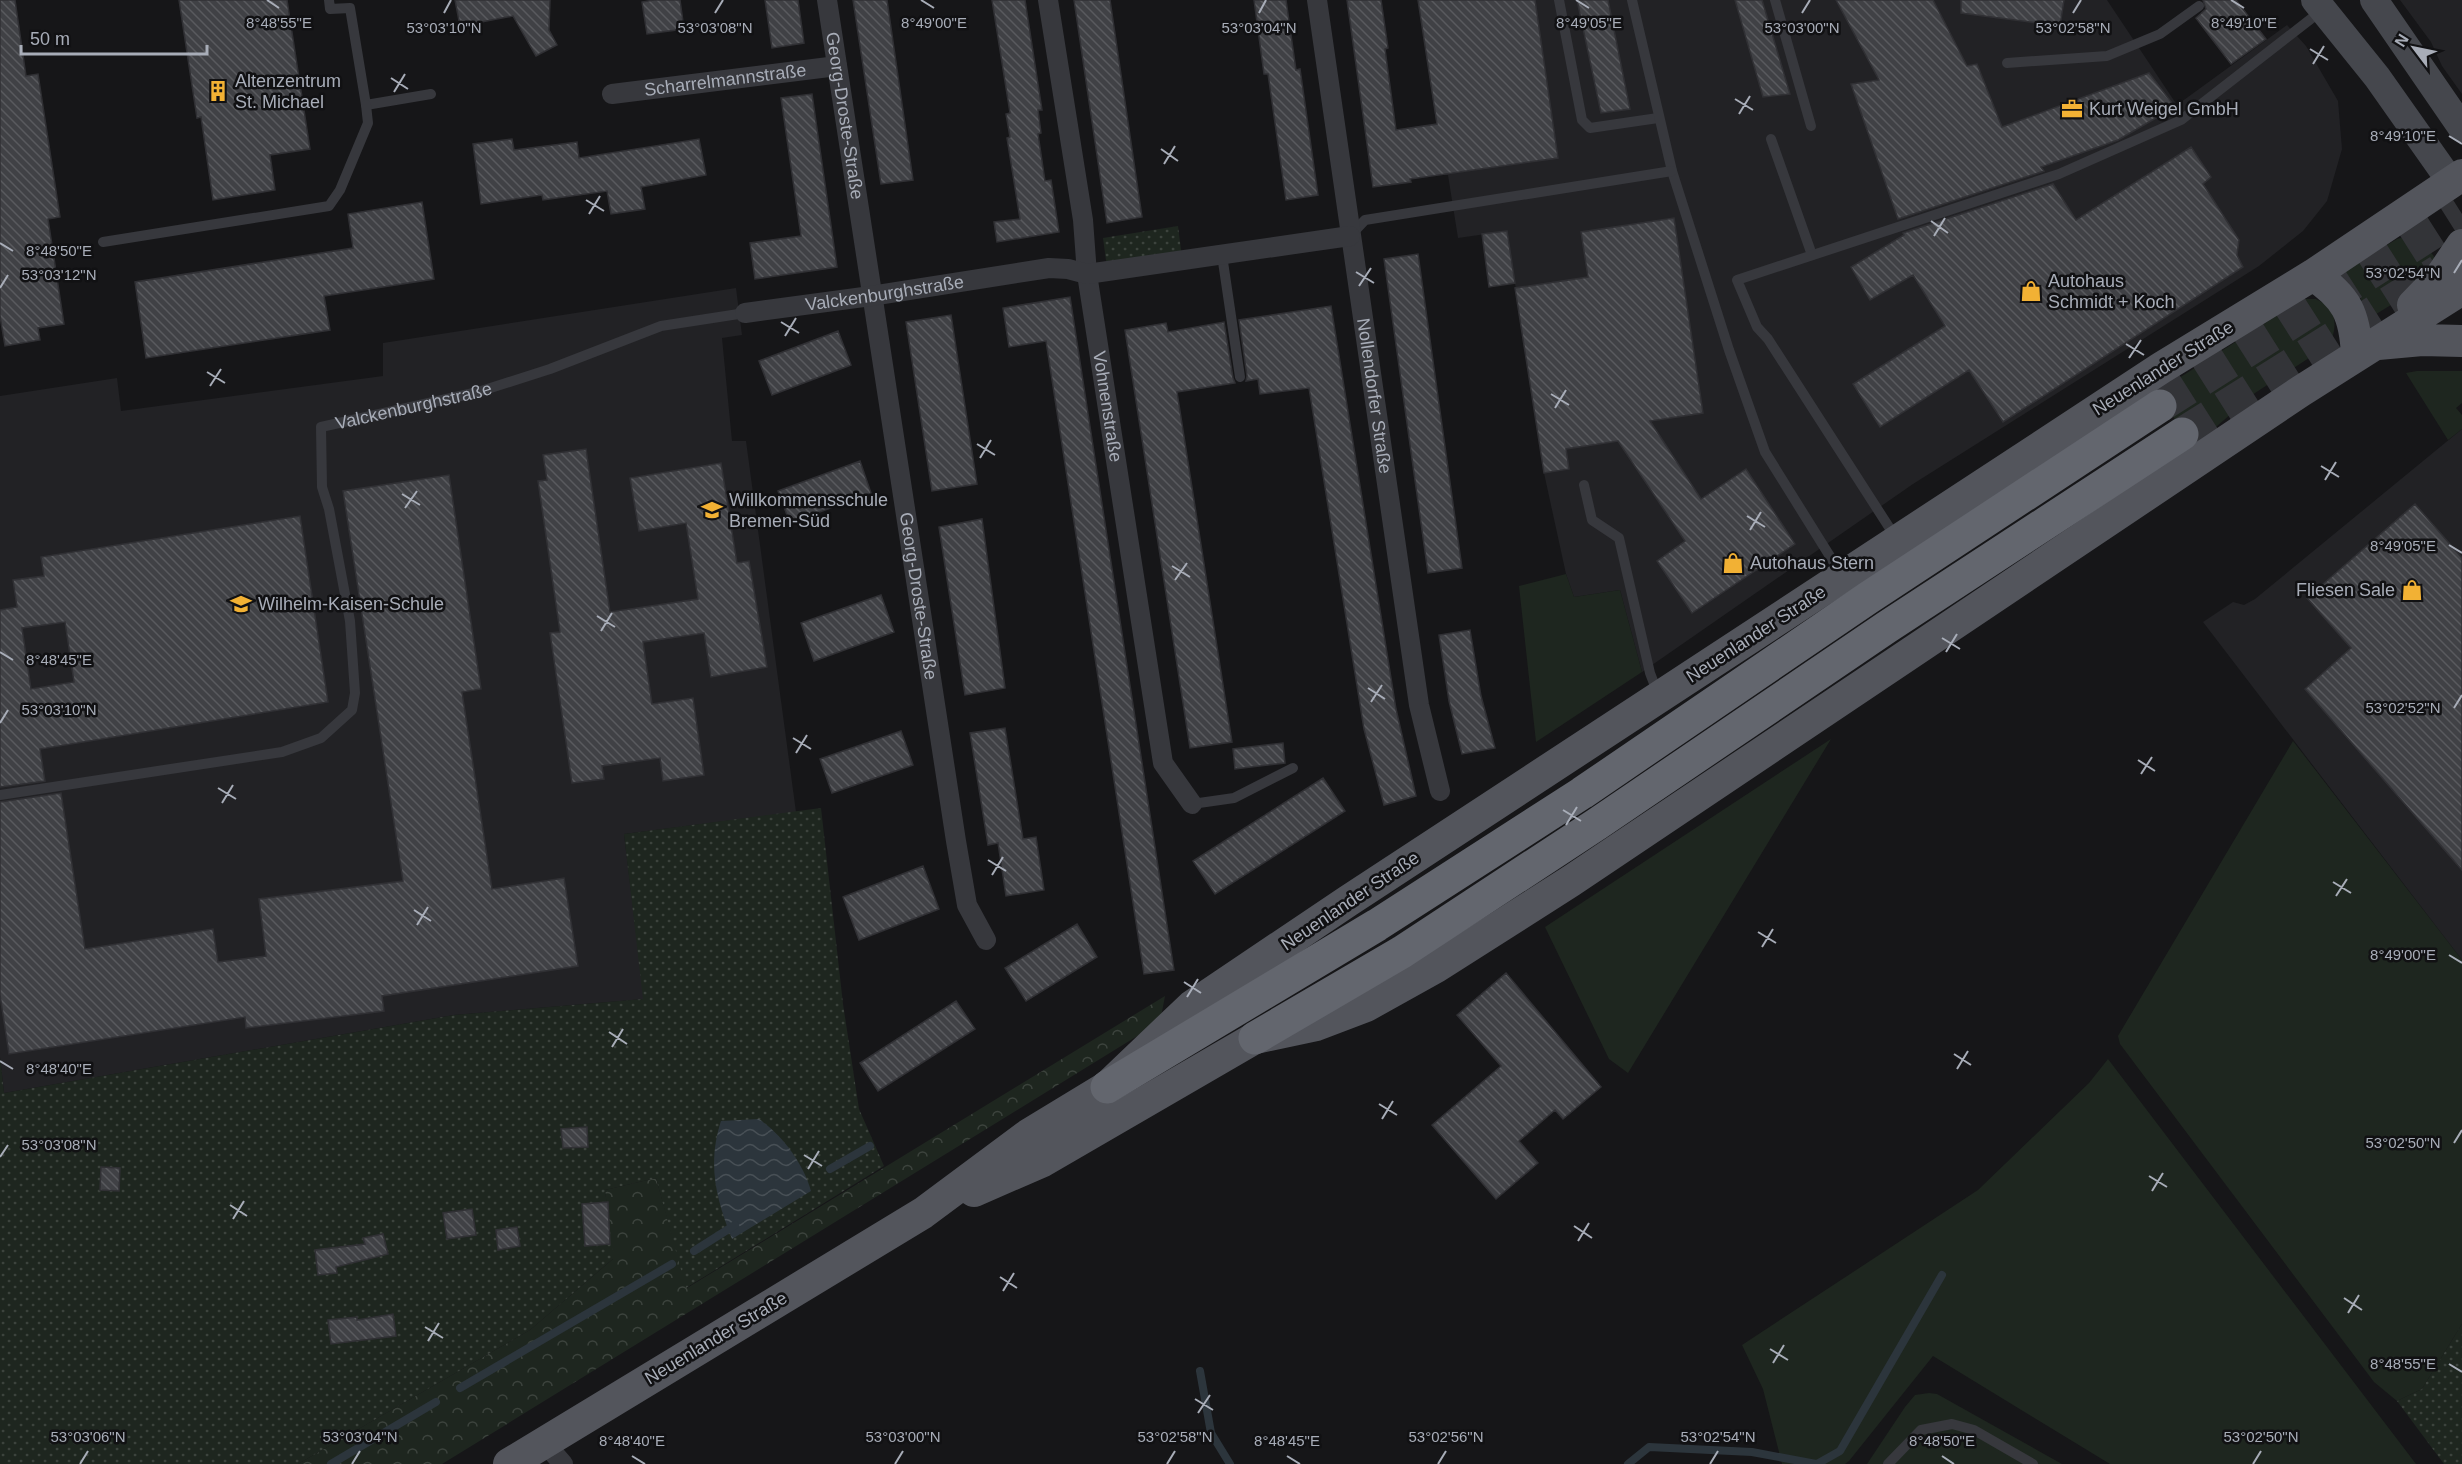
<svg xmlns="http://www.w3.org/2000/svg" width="2462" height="1464" viewBox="0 0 2462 1464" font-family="Arial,sans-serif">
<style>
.built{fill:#222225}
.grass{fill:#1e261f}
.forest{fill:url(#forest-crowns)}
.park{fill:url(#park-dots)}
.water{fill:url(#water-waves)}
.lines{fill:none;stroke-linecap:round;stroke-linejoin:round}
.stream{stroke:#2c353c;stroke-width:8}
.building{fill:url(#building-back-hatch);stroke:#303034;stroke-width:1.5;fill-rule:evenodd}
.highway-tunnel{stroke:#333438;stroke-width:33;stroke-dasharray:33 16;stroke-linecap:butt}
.lane{stroke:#37383d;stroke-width:10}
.street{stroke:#37383d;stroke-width:20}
.secondary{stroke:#45474d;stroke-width:28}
.primary{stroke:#53555c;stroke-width:32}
.highway{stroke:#63666e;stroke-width:33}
.ticks{fill:none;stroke:#a8adb8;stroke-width:2}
.labels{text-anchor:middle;stroke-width:5;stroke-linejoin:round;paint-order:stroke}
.street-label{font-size:18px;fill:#a8adb8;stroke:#111113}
.poi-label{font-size:18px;fill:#a8adb8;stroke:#111113;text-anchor:start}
.ticks-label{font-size:15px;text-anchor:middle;fill:#a8adb8;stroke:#111113;stroke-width:5;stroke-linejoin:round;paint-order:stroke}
</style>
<defs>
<pattern id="forest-crowns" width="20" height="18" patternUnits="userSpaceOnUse" patternTransform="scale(1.5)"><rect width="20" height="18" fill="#1e261f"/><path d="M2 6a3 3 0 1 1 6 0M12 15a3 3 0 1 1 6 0" fill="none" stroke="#3c433d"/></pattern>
<pattern id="park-dots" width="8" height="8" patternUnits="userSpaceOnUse" patternTransform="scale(1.5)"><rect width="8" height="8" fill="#1e261f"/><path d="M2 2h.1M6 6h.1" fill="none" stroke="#3c433d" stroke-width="1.8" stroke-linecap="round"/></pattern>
<pattern id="water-waves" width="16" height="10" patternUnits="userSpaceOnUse" patternTransform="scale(1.5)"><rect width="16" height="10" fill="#2c353c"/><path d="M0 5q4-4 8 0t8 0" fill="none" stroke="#485056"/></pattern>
<pattern id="building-back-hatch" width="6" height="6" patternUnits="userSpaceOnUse" patternTransform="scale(1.5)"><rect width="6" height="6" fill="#404145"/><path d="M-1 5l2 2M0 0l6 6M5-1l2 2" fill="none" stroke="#595a5e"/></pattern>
</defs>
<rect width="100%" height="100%" fill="#161618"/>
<!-- built -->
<path class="built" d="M 1418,0 L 2107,0 L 2177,105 L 2287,25 L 2306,46 L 2338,101 L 2342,149 L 2327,201 L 2303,231 L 2259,266 L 1913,484 L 1642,672 L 1620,590 L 1574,597 L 1566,574 L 1544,473 L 1507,231 L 1458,238 L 1448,175 L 1444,175 Z
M 2400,0 L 2462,0 L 2462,94 L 2442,66 L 2431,42 Z
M 736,288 L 742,335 L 722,338 L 732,441 L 746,441 L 796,812 L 624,834 L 644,999 L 454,1015 L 4,1093 L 0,1057 L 0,396 L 117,378 L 121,411 L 383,376 L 383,343 Z
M 2462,429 L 2462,960 L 2203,622 L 2233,602 L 2244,605 L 2255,599 Z"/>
<!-- grass -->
<path class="grass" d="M 2417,233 L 2438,262 L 2407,295 L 2365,321 C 2366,299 2355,286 2336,276 L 2397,239 Z
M 2303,299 L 2316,299 L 2331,307 C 2336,322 2336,331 2329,345 L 2255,393 L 2193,447 L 2157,392 Z
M 2417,371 L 2462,371 L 2462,403 L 2456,408 L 2462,415 L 2462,429 L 2448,440 L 2406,373 Z
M 1566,574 L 1574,597 L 1620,590 L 1642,672 L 1536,742 L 1519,586 Z
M 1831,739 L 1628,1073 L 1609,1059 L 1545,927 Z
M 2293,741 L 2462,960 L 2462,1324 L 2422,1389 L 2397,1401 L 2374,1382 L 2120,1044 L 2118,1036 Z
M 2108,1059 L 2416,1464 L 2110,1464 L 1933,1356 L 1849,1461 L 1845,1464 L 1782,1464 L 1763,1389 L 1742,1345 L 1978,1190 L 2089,1083 Z
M 1929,1393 L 1937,1394 L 2062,1464 L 1867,1464 L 1905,1407 L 1915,1395 Z"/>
<!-- forest -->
<path class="forest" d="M 1165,996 L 1160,1022 L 442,1464 L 298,1464 L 530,1330 L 613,1259 L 605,1190 L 656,1178 L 687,1288 Z"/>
<!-- park -->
<path class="park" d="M 1178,226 L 1183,266 L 1107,268 L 1103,238 Z
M 821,808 L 843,1004 L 859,1109 L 884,1166 L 686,1288 L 656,1178 L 605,1190 L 614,1258 L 530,1330 L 298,1464 L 0,1464 L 0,1057 L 4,1093 L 454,1015 L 643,999 L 624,834 Z
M 2462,1324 L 2462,1464 L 2444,1464 L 2397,1401 L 2422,1389 Z"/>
<!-- water -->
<path class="water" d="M 759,1119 C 783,1136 803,1163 811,1191 L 732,1239 C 716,1199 707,1164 721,1121 Z"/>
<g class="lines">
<!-- stream -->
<path class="stream" d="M 830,1169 L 870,1146
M 694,1251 L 735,1225
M 1200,1371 L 1211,1433 L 1230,1464
M 460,1388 L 672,1264
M 331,1464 L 436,1402
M 1628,1464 L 1649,1447 L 1752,1452 L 1816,1464
M 1817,1464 L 1840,1451 L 1942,1275"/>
</g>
<!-- building -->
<path class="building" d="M 0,0 L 15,0 L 26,76 L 38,74 L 60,217 L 48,219 L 64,324 L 38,328 L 40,340 L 5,346 L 0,316 Z
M 179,0 L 287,0 L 310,149 L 270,155 L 275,190 L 213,200 L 201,117 L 197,118 Z
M 455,0 L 550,0 L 549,30 L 557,45 L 536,56 L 513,16 L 460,26 Z
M 654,0 L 680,0 L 684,29 L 647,34 L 642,2 Z
M 765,0 L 798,0 L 804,43 L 772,48 Z
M 853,0 L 887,0 L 913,180 L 881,184 Z
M 992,0 L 1025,0 L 1042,110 L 1038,110 L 1041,133 L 1038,134 L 1045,181 L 1051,180 L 1059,232 L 997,242 L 994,222 L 1020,219 L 1007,138 L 1010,137 L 1006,114 L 1010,113 Z
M 1074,0 L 1110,0 L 1142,217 L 1107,223 Z
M 1254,0 L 1286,0 L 1296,70 L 1300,69 L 1318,195 L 1286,200 L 1268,74 L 1264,74 Z
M 1347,0 L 1381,0 L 1388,48 L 1385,49 L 1396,130 L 1437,124 L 1418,0 L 1535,0 L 1558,158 L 1410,179 L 1411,182 L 1373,187 Z
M 1577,0 L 1608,0 L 1630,109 L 1601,113 Z
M 1735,0 L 1762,0 L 1790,94 L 1763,97 Z
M 1836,0 L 1933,0 L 1967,66 L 1977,64 L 2002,127 L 2149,73 L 2175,107 L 2118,140 L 2041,167 L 2044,171 L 1898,219 L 1851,84 L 1879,80 Z
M 1961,0 L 2064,0 L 2060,26 L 1961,13 Z
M 2203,0 L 2236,0 L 2266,39 L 2231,64 L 2196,18 L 2206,9 Z
M 812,94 L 837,267 L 755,279 L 750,243 L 801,236 L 781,98 Z
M 512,139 L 514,150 L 577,142 L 579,158 L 699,139 L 706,175 L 641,187 L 645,209 L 611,214 L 607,191 L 543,200 L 542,195 L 481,204 L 473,144 Z
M 2191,147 L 2211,177 L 2203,184 L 2239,240 L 2237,255 L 2243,267 L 2003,422 L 1969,370 L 1880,427 L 1853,384 L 1945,326 L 1913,275 L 1870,300 L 1851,267 L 1904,235 L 1903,233 L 2053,184 L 2076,220 Z
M 422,202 L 434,279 L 324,296 L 330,330 L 146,358 L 135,282 L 353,248 L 348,214 Z
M 1674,218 L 1703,413 L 1650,421 L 1701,499 L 1746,469 L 1795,544 L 1692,613 L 1657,561 L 1685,541 L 1618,441 L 1566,449 L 1569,469 L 1544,473 L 1515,288 L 1588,277 L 1581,232 Z
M 1507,231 L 1515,283 L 1489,287 L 1482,234 Z
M 1418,254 L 1462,568 L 1428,573 L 1384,259 Z
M 1070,297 L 1174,970 L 1144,974 L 1046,341 L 1009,347 L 1003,308 Z
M 1331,306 L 1396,709 L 1416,796 L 1384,805 L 1364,729 L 1309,388 L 1260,394 L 1258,379 L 1246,381 L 1247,376 L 1239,320 Z
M 951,315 L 977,484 L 932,491 L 906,322 Z
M 1224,322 L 1233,378 L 1235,383 L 1177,392 L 1232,742 L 1190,748 L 1125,330 L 1166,323 L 1168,332 Z
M 838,331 L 851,365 L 772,395 L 759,361 Z
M 586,449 L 610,612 L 698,599 L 686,523 L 639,531 L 630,478 L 721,463 L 737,563 L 749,561 L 767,667 L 711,677 L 704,633 L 643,642 L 652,704 L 693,698 L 704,775 L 663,781 L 660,758 L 602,766 L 604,779 L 572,783 L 550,633 L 560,632 L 538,481 L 547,480 L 543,455 Z
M 860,461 L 871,493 L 790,523 L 778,491 Z
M 449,475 L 481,689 L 462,692 L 492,889 L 564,878 L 578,966 L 382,996 L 384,1011 L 246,1028 L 245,1017 L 9,1054 L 0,995 L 0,802 L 61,793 L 85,949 L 213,929 L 218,962 L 266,956 L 259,899 L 403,881 L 343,491 Z
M 2415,504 L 2462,558 L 2462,870 L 2305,689 L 2351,648 L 2307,598 Z
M 300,516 L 328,702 L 40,749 L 45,781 L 0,787 L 0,610 L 17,607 L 13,580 L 44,576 L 41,557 ZM 65,622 L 74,682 L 31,689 L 22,628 Z
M 982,519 L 1005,688 L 965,695 L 939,527 Z
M 881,595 L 894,632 L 814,661 L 801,623 Z
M 1470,630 L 1481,696 L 1495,748 L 1462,754 L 1449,701 L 1439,635 Z
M 1005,728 L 1023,839 L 1036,837 L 1044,890 L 1006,896 L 998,843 L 988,845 L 970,733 Z
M 901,731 L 913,765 L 832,793 L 820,759 Z
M 1283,743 L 1285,763 L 1235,769 L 1233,749 Z
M 1323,778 L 1345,811 L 1215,894 L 1193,861 Z
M 923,866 L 939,909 L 859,940 L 843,897 Z
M 1077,924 L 1097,957 L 1026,1001 L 1005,968 Z
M 1506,973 L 1601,1087 L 1563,1119 L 1555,1110 L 1519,1141 L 1538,1163 L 1496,1199 L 1432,1125 L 1501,1066 L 1457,1015 Z
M 956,1001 L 975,1029 L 878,1091 L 860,1063 Z
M 587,1127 L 588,1147 L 563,1148 L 561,1129 Z
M 101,1167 L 120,1168 L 119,1191 L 100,1190 Z
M 608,1202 L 610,1244 L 585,1246 L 582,1204 Z
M 472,1209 L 476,1235 L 447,1239 L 443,1213 Z
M 517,1227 L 520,1246 L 498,1250 L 496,1230 Z
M 383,1234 L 388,1254 L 336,1267 L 337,1273 L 318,1275 L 315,1250 L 365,1244 L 363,1238 Z
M 393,1314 L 396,1336 L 331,1344 L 328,1320 L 357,1317 L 357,1320 Z"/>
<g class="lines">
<!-- highway-tunnel -->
<path class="highway-tunnel" d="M 2160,406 L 2462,214
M 2182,434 L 2439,271"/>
<!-- lane -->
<g class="lane">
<path d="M 329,0 L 330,9 L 350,8 L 366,105 L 431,94"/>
<path d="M 1559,0 L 1582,120 L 1590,128 L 1658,118"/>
<path d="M 1632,0 L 1672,171 L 1729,350 L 1765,452 L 1841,574"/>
<path d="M 1775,0 L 1811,126"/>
<path d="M 2007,63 L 2107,56 L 2160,34 L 2199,6"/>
<path d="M 1771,139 L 1812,255"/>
<path d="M 1350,236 L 1365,220 L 1672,171"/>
<path d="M 103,242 L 329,206 L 340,190 L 368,123 L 366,105"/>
<path d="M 1222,255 L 1240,377"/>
<path d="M 1584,485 L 1592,520 L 1619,538 L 1650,673 L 1658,694"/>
<path d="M 1896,538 L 1768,339 L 1757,327 L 1737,280 L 2059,174 L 2181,120 L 2321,11"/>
<path id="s1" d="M 0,795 L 282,752 L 321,738 L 352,710 L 355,693 L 350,621 L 329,509 L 322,487 L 321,427 L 478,392 L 550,369 L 661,326 L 745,313"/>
<path d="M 1192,804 L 1234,798 L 1293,768"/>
<path d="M 1888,1464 L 1921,1430 L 1952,1424 L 1974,1430 L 2033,1464"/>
</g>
<!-- street -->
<g class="street">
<path id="s2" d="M 827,0 L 956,841 L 967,905 L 986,940"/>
<path id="s3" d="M 1048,0 L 1083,220 L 1087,274 L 1163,763 L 1192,804"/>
<path id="s4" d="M 1317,0 L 1419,705 L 1440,791"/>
<path id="s5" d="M 612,94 L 837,66"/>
<path id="s6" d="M 745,313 L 871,296 L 1049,268 L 1068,269 L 1087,274 L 1350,236"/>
<path d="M 544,1442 L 563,1464"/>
</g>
<!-- secondary -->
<path class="secondary" d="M 2315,0 L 2377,77 L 2451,182
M 2374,0 L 2462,128"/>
<!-- primary -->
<path class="primary" d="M 2313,275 C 2347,297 2355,315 2357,355
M 2413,305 L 2441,276 L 2462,245
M 2378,344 L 2422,340 L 2462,341
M 974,1191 L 1043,1161 L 1255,1038 L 1316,1025 L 1366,1006 L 1436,967 L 1571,881 L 2301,391 L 2462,289
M 509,1464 L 923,1213 L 1028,1135 L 1107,1087 L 1192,1006 L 1348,901 L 2161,368 L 2313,275 L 2462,175"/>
<!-- highway -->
<path class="highway" d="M 1255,1038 L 1402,952 L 1597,824 L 1887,627 L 2182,434
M 1107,1087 L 1377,925 L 1582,793 L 1868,598 L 2160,406"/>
</g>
<!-- ticks -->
<path class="ticks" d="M 267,0 L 279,8M 921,0 L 934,8M 1576,0 L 1589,8M 2231,0 L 2244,8M 444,13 L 451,0M 715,13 L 723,0M 1259,13 L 1266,0M 1802,13 L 1810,0M 2073,13 L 2081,0M 2310,49 L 2328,60M 2313,64 L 2324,46M 391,78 L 408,89M 394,92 L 405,74M 1735,99 L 1753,110M 1739,114 L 1750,96M 2449,136 L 2462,144M 1161,149 L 1178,161M 1164,164 L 1175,146M 586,200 L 604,211M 589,214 L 600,196M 1931,221 L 1948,233M 1934,236 L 1945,218M 0,243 L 13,251M 1356,272 L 1374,283M 2454,273 L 2462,260M 1359,286 L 1371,268M 0,288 L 8,275M 781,322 L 799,333M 785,336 L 796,318M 2126,344 L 2144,355M 2129,358 L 2141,340M 207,372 L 225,383M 210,386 L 221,369M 1551,394 L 1569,405M 1555,408 L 1566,390M 977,444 L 995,455M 980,458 L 991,440M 2321,466 L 2339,477M 2325,480 L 2336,462M 402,494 L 420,505M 405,508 L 417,491M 1747,516 L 1765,527M 1750,530 L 1761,512M 2449,545 L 2462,553M 1172,566 L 1190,577M 1175,580 L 1187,563M 597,616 L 615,627M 601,631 L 612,613M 1942,638 L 1960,649M 0,652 L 13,660M 1946,652 L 1957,634M 1368,688 L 1385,699M 1371,702 L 1382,685M 2454,708 L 2462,695M 0,723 L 8,710M 793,738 L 811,749M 796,753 L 807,735M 2138,760 L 2155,771M 2141,774 L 2152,757M 218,788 L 236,799M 222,803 L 233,785M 1563,810 L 1581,821M 1566,825 L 1577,807M 988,860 L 1006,871M 992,875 L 1003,857M 2333,882 L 2351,893M 2336,896 L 2347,879M 414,910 L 431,921M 417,925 L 428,907M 1758,932 L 1776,943M 1762,947 L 1773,929M 2449,955 L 2462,963M 1184,982 L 1201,993M 1187,997 L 1198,979M 609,1032 L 627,1044M 612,1047 L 623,1029M 1954,1054 L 1971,1065M 0,1061 L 13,1069M 1957,1069 L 1968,1051M 1379,1104 L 1397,1115M 1382,1119 L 1393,1101M 2454,1143 L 2462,1130M 804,1155 L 822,1166M 0,1157 L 8,1145M 808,1169 L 819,1151M 2149,1176 L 2167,1187M 2152,1191 L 2163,1173M 230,1205 L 247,1216M 233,1219 L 244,1201M 1574,1226 L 1592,1238M 1578,1241 L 1589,1223M 1000,1277 L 1017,1288M 1003,1291 L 1014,1273M 2344,1298 L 2362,1310M 2348,1313 L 2359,1295M 425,1327 L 443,1338M 428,1341 L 439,1323M 1770,1349 L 1788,1360M 1773,1363 L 1784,1345M 2449,1364 L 2462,1372M 1195,1399 L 1213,1410M 1198,1413 L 1210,1395M 632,1456 L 645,1464M 1287,1456 L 1300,1464M 1942,1456 L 1954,1464M 80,1464 L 88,1451M 352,1464 L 360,1451M 895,1464 L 903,1451M 1167,1464 L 1175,1451M 1438,1464 L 1446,1451M 1710,1464 L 1718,1451M 2253,1464 L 2261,1451"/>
<!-- icons -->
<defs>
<symbol id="building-bare" viewBox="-9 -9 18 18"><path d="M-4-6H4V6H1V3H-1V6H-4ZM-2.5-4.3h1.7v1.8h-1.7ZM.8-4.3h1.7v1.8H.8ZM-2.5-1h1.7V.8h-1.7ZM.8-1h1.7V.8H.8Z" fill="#f2b134" stroke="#111113" stroke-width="2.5" paint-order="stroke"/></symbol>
<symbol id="office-bare" viewBox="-9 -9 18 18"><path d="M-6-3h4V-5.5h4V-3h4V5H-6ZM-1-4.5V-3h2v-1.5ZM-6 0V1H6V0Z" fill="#f2b134" stroke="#111113" stroke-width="2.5" paint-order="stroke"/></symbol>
<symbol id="shop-bare" viewBox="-9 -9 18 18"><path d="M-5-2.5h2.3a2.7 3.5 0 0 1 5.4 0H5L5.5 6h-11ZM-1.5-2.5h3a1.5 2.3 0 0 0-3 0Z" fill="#f2b134" stroke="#111113" stroke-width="2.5" paint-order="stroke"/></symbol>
<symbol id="school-bare" viewBox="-9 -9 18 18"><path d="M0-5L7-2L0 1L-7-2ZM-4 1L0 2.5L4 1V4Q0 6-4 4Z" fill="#f2b134" stroke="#111113" stroke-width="2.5" paint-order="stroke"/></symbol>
</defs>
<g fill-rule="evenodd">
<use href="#building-bare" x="203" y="76" width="30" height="30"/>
<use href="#office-bare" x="2057" y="94" width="30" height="30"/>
<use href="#shop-bare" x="2016" y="276" width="30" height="30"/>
<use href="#school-bare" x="697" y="495" width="30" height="30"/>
<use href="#shop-bare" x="1718" y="548" width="30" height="30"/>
<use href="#shop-bare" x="2397" y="575" width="30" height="30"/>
<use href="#school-bare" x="226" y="589" width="30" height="30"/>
</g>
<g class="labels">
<!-- street labels -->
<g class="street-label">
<text dy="6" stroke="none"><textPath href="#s5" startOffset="114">Scharrelmannstraße</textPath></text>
<text dy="6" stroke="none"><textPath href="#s2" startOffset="117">Georg-Droste-Straße</textPath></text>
<text dy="6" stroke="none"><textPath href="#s6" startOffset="141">Valckenburghstraße</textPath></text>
<text transform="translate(2163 368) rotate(-32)" y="6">Neuenlander Straße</text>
<text dy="6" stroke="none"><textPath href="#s4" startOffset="400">Nollendorfer Straße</textPath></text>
<text dy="6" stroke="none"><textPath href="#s1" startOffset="750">Valckenburghstraße</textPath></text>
<text dy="6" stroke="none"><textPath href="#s3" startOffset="411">Vohnenstraße</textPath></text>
<text dy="6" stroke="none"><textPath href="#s2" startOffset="603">Georg-Droste-Straße</textPath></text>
<text transform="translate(1756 634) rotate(-33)" y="6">Neuenlander Straße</text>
<text transform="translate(1350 901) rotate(-34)" y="6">Neuenlander Straße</text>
<text transform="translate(716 1338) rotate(-31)" y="6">Neuenlander Straße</text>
</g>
<!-- poi labels -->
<g class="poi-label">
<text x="235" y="87">Altenzentrum<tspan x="235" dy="21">St. Michael</tspan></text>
<text x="2089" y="115">Kurt Weigel GmbH</text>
<text x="2048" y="287">Autohaus<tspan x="2048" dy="21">Schmidt + Koch</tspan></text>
<text x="729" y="506">Willkommensschule<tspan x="729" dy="21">Bremen-Süd</tspan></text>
<text x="1750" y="569">Autohaus Stern</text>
<text x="2395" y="596" text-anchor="end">Fliesen Sale</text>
<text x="258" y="610">Wilhelm-Kaisen-Schule</text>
</g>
</g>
<g class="ticks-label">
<text x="279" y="28">8°48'55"E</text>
<text x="2244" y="28">8°49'10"E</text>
<text x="934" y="28">8°49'00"E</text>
<text x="1589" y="28">8°49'05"E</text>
<text x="444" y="33">53°03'10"N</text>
<text x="715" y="33">53°03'08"N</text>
<text x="1259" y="33">53°03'04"N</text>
<text x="1802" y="33">53°03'00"N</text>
<text x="2073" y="33">53°02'58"N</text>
<text x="2403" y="141">8°49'10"E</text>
<text x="59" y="256">8°48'50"E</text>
<text x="2403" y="278">53°02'54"N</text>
<text x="59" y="280">53°03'12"N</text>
<text x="2403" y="551">8°49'05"E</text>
<text x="59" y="665">8°48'45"E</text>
<text x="2403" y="713">53°02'52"N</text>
<text x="59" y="715">53°03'10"N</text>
<text x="2403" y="960">8°49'00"E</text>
<text x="59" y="1074">8°48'40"E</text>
<text x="2403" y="1148">53°02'50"N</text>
<text x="59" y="1150">53°03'08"N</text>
<text x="2403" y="1369">8°48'55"E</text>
<text x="88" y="1442">53°03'06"N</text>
<text x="360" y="1442">53°03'04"N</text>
<text x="903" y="1442">53°03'00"N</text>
<text x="1175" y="1442">53°02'58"N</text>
<text x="1446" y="1442">53°02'56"N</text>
<text x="1718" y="1442">53°02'54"N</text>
<text x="2261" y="1442">53°02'50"N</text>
<text x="632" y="1446">8°48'40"E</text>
<text x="1287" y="1446">8°48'45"E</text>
<text x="1942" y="1446">8°48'50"E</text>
</g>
<!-- north arrow -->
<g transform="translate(2414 48) rotate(302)" stroke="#111113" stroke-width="4.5" paint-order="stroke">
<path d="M0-4.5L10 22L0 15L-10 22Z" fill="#a8adb8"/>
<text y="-9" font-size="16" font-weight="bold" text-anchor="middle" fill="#a8adb8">N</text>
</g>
<!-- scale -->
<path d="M21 45v9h186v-9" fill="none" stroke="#a8adb8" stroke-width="3"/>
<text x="30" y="45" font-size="18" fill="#a8adb8" stroke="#111113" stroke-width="4.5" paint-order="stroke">50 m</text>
</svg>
